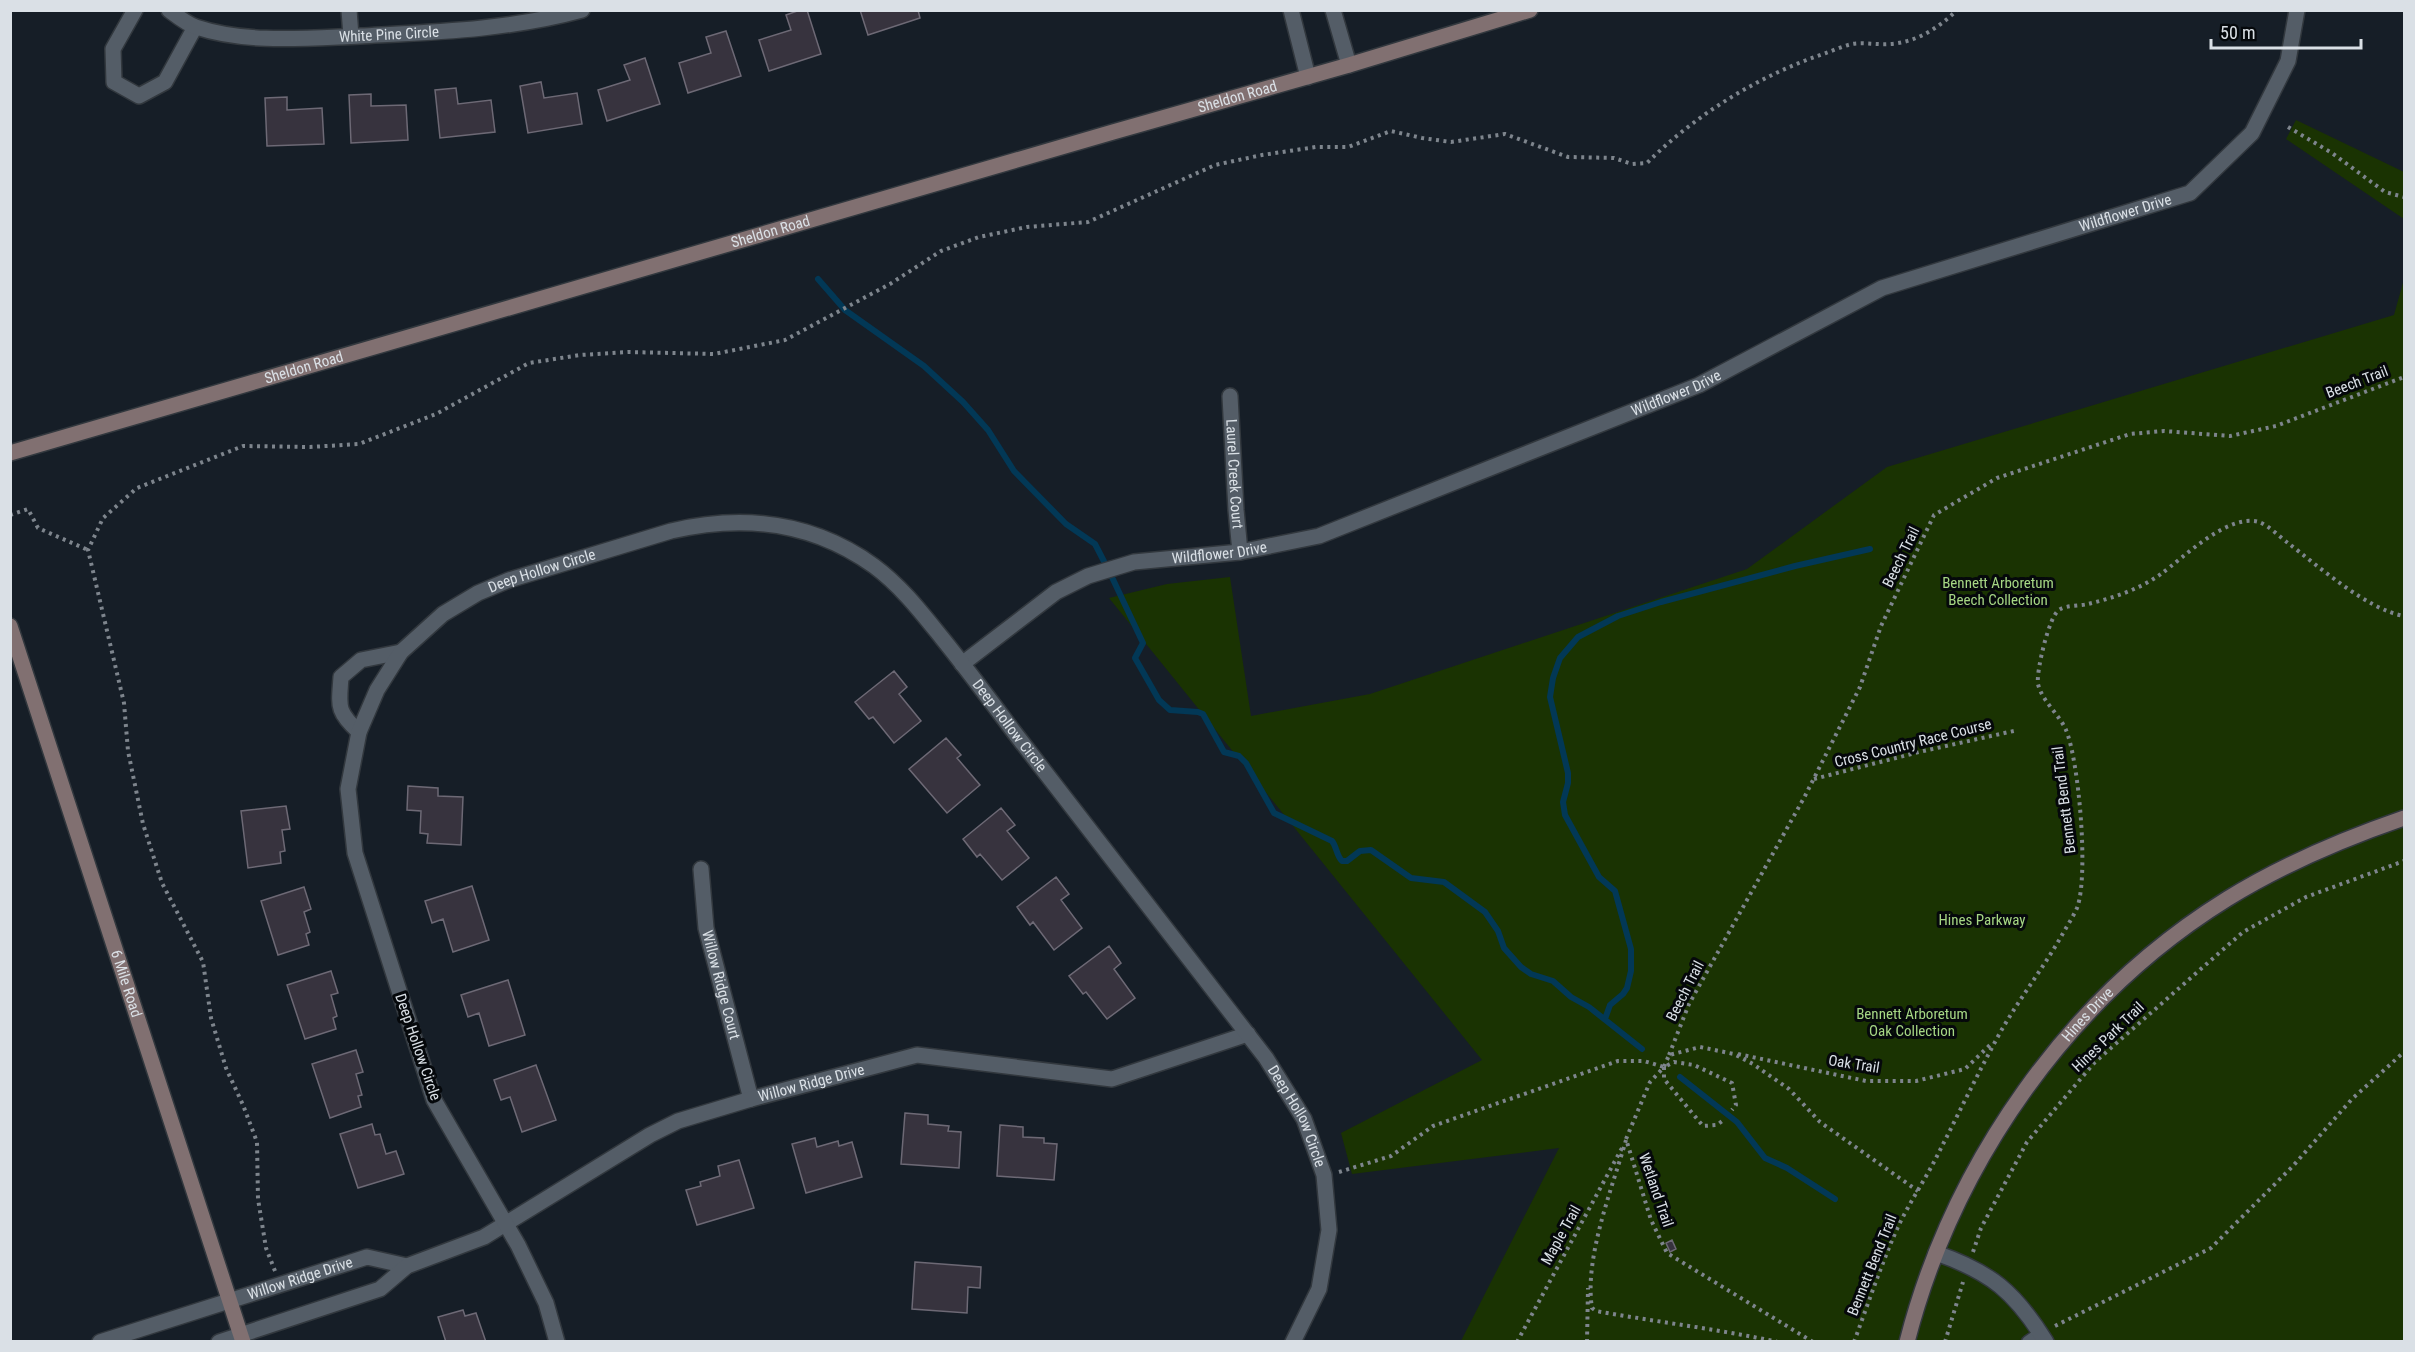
<svg xmlns="http://www.w3.org/2000/svg" width="2415" height="1352" viewBox="0 0 2415 1352" font-family="'Roboto Condensed',sans-serif">
<style>
.green{fill:#1a3302}
.lines{fill:none;stroke-linecap:round;stroke-linejoin:round}
.stream{stroke:#023856;stroke-width:6}
.building{fill:#37333e;stroke:#6d6975;stroke-width:1.5}
.lane-casing{stroke:#32383e;stroke-width:15}
.street-casing{stroke:#32383e;stroke-width:18}
.secondary-casing{stroke:#32383e;stroke-width:18}
.path{stroke:#7e858d;stroke-width:4;stroke-dasharray:3 4.5;stroke-linecap:butt}
.lane{stroke:#545d67;stroke-width:12}
.street{stroke:#545d67;stroke-width:15}
.secondary{stroke:#817071;stroke-width:15}
.labels{text-anchor:middle;stroke-width:6;stroke-linejoin:round;paint-order:stroke}
.street-label{font-size:15px;fill:#dae0e6;stroke:#05080b}
.park-label{font-size:15px;fill:#a6d784;stroke:#05080b}
</style>
<rect width="100%" height="100%" fill="#161e27"/>
<!-- green -->
<path class="green" d="M 2296,120 L 2404,172 L 2404,219 L 2286,139 Z
M 2404,279 L 2404,1341 L 1461,1341 L 1559,1148 L 1352,1174 L 1341,1133 L 1482,1060 L 1109,598 L 1167,584 L 1230,577 L 1251,716 L 1370,694 L 1747,569 L 1887,467 L 2394,315 Z"/>
<g class="lines">
<!-- stream -->
<path class="stream" d="M 818,279 L 845,310 L 924,366 L 963,402 L 988,430 L 1014,471 L 1066,524 L 1095,544 L 1110,573 L 1143,643 L 1135,658 L 1159,700 L 1170,710 L 1198,712 L 1203,714 L 1224,752 L 1239,756 L 1246,763 L 1274,813 L 1332,841 C 1337,847 1336,855 1342,861 L 1347,861 L 1360,851 L 1371,850 L 1411,878 L 1444,882 L 1485,912 L 1498,931 L 1504,948 L 1521,967 L 1531,974 L 1553,981 L 1571,997 L 1589,1007 L 1642,1049
M 1605,1019 L 1610,1005 L 1623,994 L 1627,988 L 1631,971 L 1631,949 L 1615,891 L 1599,877 L 1565,815 L 1563,802 L 1568,783 L 1568,773 L 1550,697 L 1553,678 L 1560,658 L 1578,637 L 1618,616 L 1661,602 L 1795,566 L 1870,549
M 1680,1077 L 1737,1122 L 1765,1158 L 1787,1168 L 1835,1199"/>
</g>
<!-- building -->
<path class="building" d="M 800,10 L 807,10 L 821,54 L 769,71 L 759,40 L 791,30 L 786,15 Z
M 860,10 L 918,10 L 920,18 L 868,35 Z
M 726,31 L 741,76 L 688,93 L 679,63 L 711,53 L 706,37 Z
M 645,58 L 660,104 L 607,121 L 598,90 L 630,80 L 624,65 Z
M 541,82 L 544,98 L 577,93 L 582,124 L 528,133 L 520,86 Z
M 456,88 L 458,104 L 491,100 L 495,132 L 440,138 L 435,90 Z
M 371,94 L 371,106 L 406,105 L 408,140 L 351,143 L 349,95 Z
M 287,97 L 287,110 L 322,108 L 324,144 L 267,146 L 265,98 Z
M 894,671 L 907,687 L 899,694 L 921,721 L 894,743 L 873,717 L 869,719 L 855,702 Z
M 946,738 L 961,755 L 957,758 L 980,785 L 947,813 L 909,769 Z
M 408,786 L 438,788 L 438,796 L 463,797 L 461,845 L 427,843 L 428,834 L 420,833 L 421,811 L 407,810 Z
M 286,806 L 290,829 L 282,830 L 285,851 L 280,852 L 281,863 L 248,868 L 241,811 Z
M 1001,808 L 1015,825 L 1007,831 L 1029,858 L 1002,880 L 980,854 L 977,857 L 963,839 Z
M 1056,877 L 1069,894 L 1061,900 L 1082,928 L 1054,950 L 1033,922 L 1030,925 L 1017,907 Z
M 472,886 L 489,940 L 453,952 L 443,919 L 432,923 L 425,901 Z
M 304,887 L 311,909 L 304,912 L 310,932 L 306,934 L 309,945 L 278,955 L 261,901 Z
M 1109,946 L 1121,963 L 1114,969 L 1135,998 L 1107,1019 L 1086,992 L 1083,994 L 1069,976 Z
M 331,971 L 338,993 L 331,995 L 337,1016 L 333,1018 L 336,1029 L 305,1039 L 287,985 Z
M 508,980 L 525,1035 L 489,1046 L 479,1013 L 468,1017 L 461,995 Z
M 356,1050 L 363,1072 L 356,1074 L 362,1095 L 358,1096 L 361,1107 L 330,1118 L 312,1064 Z
M 536,1065 L 556,1120 L 522,1132 L 510,1097 L 501,1100 L 494,1080 Z
M 905,1113 L 928,1115 L 928,1124 L 949,1126 L 948,1131 L 961,1132 L 959,1168 L 901,1164 Z
M 372,1124 L 375,1135 L 380,1134 L 386,1154 L 396,1151 L 404,1174 L 358,1188 L 340,1134 Z
M 1000,1125 L 1023,1127 L 1023,1137 L 1044,1138 L 1044,1143 L 1057,1144 L 1054,1180 L 997,1176 Z
M 815,1138 L 817,1147 L 838,1141 L 839,1146 L 852,1142 L 862,1177 L 806,1193 L 792,1144 Z
M 739,1160 L 754,1208 L 697,1225 L 686,1190 L 701,1186 L 700,1182 L 720,1176 L 718,1166 Z
M 1672,1240 L 1676,1249 L 1670,1252 L 1666,1243 Z
M 915,1262 L 981,1267 L 980,1288 L 968,1287 L 967,1313 L 912,1309 Z
M 463,1310 L 465,1316 L 476,1313 L 486,1342 L 446,1342 L 438,1317 Z"/>
<g class="lines">
<defs>
<path id="lane" d="M 2028,1342 L 2041,1333"/>
<g id="street">
<path d="M 135,10 L 113,49 L 114,82 L 139,96 L 165,82 L 195,27"/>
<path id="s1" d="M 169,10 C 177,16 187,24 196,27 C 247,44 308,38 360,36 C 435,32 509,30 582,10"/>
<path d="M 349,10 L 351,36"/>
<path d="M 1291,10 L 1308,77"/>
<path d="M 1333,10 L 1349,65"/>
<path id="s2" d="M 1230,396 L 1236,510 L 1240,552"/>
<path id="s3" d="M 962,664 L 1056,592 L 1088,576 L 1134,562 L 1240,552 L 1319,536 L 1699,385 L 1882,288 L 2190,193 L 2252,133 L 2288,61 L 2297,10"/>
<path d="M 359,732 C 336,711 339,706 341,677 L 361,660 L 401,652"/>
<path id="s4" d="M 701,869 L 706,928 L 751,1099"/>
<path d="M 1936,1253 C 1991,1272 2015,1292 2046,1342"/>
<path id="s5" d="M 100,1342 L 367,1257 L 407,1266"/>
<path id="s6" d="M 219,1342 L 380,1289 L 407,1266 L 484,1237 L 650,1135 L 678,1121 L 751,1099 L 917,1055 L 1112,1079 L 1248,1034"/>
<path id="s7" d="M 557,1342 L 546,1303 L 518,1245 L 434,1100 L 355,853 L 348,789 L 359,732 L 377,690 L 401,652 L 443,614 L 478,593 L 509,580 L 671,531 C 743,514 813,522 874,566 C 901,586 921,612 942,638 C 967,669 990,700 1014,732 C 1098,840 1182,949 1266,1058 L 1304,1119 L 1324,1175 L 1329,1230 L 1319,1289 L 1293,1342"/>
</g>
<g id="secondary">
<path id="s8" d="M 10,453 L 1113,132 L 1349,65 L 1530,10"/>
<path id="s9" d="M 10,626 L 243,1342"/>
<path id="s10" d="M 1907,1342 C 1953,1163 2069,997 2227,899 C 2282,865 2343,839 2404,818"/>
</g>
</defs>
<!-- lane casing -->
<use href="#lane" class="lane-casing"/>
<!-- street casing -->
<use href="#street" class="street-casing"/>
<!-- secondary casing -->
<use href="#secondary" class="secondary-casing"/>
<!-- path -->
<path class="path" d="M 2288,127 L 2332,153 L 2385,192 L 2404,197
M 10,515 L 28,509 L 38,528 L 88,550
M 1814,779 L 1919,752 L 2018,730
M 1738,1054 L 1866,1081 L 1916,1081 L 1965,1069 L 1992,1043
M 1669,1055 L 1689,1004 L 1805,796 L 1860,687 L 1881,626 L 1934,515 L 1997,478 L 2130,434 L 2164,431 L 2230,436 L 2276,426 L 2404,377
M 1664,1067 L 1664,1079 L 1703,1126 L 1717,1125 L 1725,1119
M 1626,1140 C 1612,1189 1584,1258 1592,1308 L 1596,1311 C 1657,1322 1718,1329 1778,1342
M 1339,1172 L 1391,1156 L 1433,1126 L 1618,1061 L 1644,1061 L 1664,1067 L 1674,1062 L 1694,1065 L 1732,1083 L 1736,1105 L 1732,1110
M 1973,1252 L 1981,1228 L 2027,1142 L 2095,1062 L 2243,932 L 2306,897 L 2404,861
M 275,1271 L 266,1248 L 258,1199 L 257,1142 L 243,1105 L 226,1068 L 211,1018 L 203,962 L 162,883 L 143,824 L 128,751 L 124,703 L 88,550 L 103,518 L 137,488 L 243,446 L 310,447 L 359,444 L 436,414 L 529,363 L 580,355 L 629,352 L 714,354 L 785,340 L 890,284 L 941,251 L 979,237 L 1027,227 L 1088,222 L 1215,165 L 1262,155 L 1316,147 L 1348,147 L 1391,131 L 1422,138 L 1451,142 L 1505,134 L 1568,157 L 1614,158 L 1632,164 L 1647,163 C 1696,114 1760,75 1826,53 C 1834,50 1843,46 1852,44 C 1864,42 1877,45 1889,44 C 1915,43 1939,28 1957,10
M 2055,1326 L 2211,1248 L 2293,1166 L 2352,1099 L 2404,1052
M 1517,1342 L 1622,1148
M 1587,1342 L 1588,1288
M 1813,1342 L 1667,1253 L 1651,1220 L 1626,1139 L 1650,1082 L 1664,1067 L 1669,1055 L 1700,1047 L 1734,1054 L 1753,1064 L 1789,1089 L 1820,1122 L 1918,1191
M 1854,1342 C 1868,1304 1881,1265 1897,1229 C 1908,1205 1923,1183 1935,1160 C 1955,1121 1974,1081 1995,1042 C 2015,1004 2041,972 2062,935 C 2067,926 2073,917 2077,908 C 2089,877 2079,761 2066,730 C 2059,714 2042,701 2038,684 C 2036,672 2049,616 2059,610 C 2066,605 2080,606 2088,604 C 2113,598 2140,589 2161,574 C 2183,558 2228,513 2259,522 C 2268,525 2280,537 2288,543 C 2318,566 2368,610 2404,616
M 1945,1342 L 1963,1282"/>
<!-- lane -->
<use href="#lane" class="lane"/>
<!-- street -->
<use href="#street" class="street"/>
<!-- secondary -->
<use href="#secondary" class="secondary"/>
</g>
<g class="labels">
<!-- street labels -->
<g class="street-label">
<text dy="5" stroke="none"><textPath href="#s1" startOffset="226">White Pine Circle</textPath></text>
<text dy="5" stroke="none"><textPath href="#s8" startOffset="1278">Sheldon Road</textPath></text>
<text dy="5" stroke="none"><textPath href="#s3" startOffset="1260">Wildflower Drive</textPath></text>
<text dy="5" stroke="none"><textPath href="#s8" startOffset="792">Sheldon Road</textPath></text>
<text dy="5" stroke="none"><textPath href="#s8" startOffset="306">Sheldon Road</textPath></text>
<text transform="translate(2357 382) rotate(-21)" y="5">Beech Trail</text>
<text dy="5" stroke="none"><textPath href="#s3" startOffset="774">Wildflower Drive</textPath></text>
<text dy="5" stroke="none"><textPath href="#s2" startOffset="78">Laurel Creek Court</textPath></text>
<text dy="5" stroke="none"><textPath href="#s3" startOffset="288">Wildflower Drive</textPath></text>
<text transform="translate(1901 557) rotate(-64)" y="5">Beech Trail</text>
<text dy="5" stroke="none"><textPath href="#s7" startOffset="910">Deep Hollow Circle</textPath></text>
<text dy="5" stroke="none"><textPath href="#s7" startOffset="1468">Deep Hollow Circle</textPath></text>
<text transform="translate(1913 743) rotate(-14)" y="5">Cross Country Race Course</text>
<text transform="translate(2064 800) rotate(-97)" y="5">Bennett Bend Trail</text>
<text dy="5" stroke="none"><textPath href="#s9" startOffset="376">6 Mile Road</textPath></text>
<text dy="5" stroke="none"><textPath href="#s4" startOffset="118">Willow Ridge Court</textPath></text>
<text transform="translate(1685 991) rotate(-63)" y="5">Beech Trail</text>
<text dy="5" stroke="none"><textPath href="#s10" startOffset="378">Hines Drive</textPath></text>
<text transform="translate(2108 1037) rotate(-44)" y="5">Hines Park Trail</text>
<text transform="translate(418 1047) rotate(71)" y="5">Deep Hollow Circle</text>
<text transform="translate(1854 1064) rotate(9)" y="5">Oak Trail</text>
<text dy="5" stroke="none"><textPath href="#s6" startOffset="652">Willow Ridge Drive</textPath></text>
<text dy="5" stroke="none"><textPath href="#s7" startOffset="1954">Deep Hollow Circle</textPath></text>
<text transform="translate(1656 1190) rotate(71)" y="5">Wetland Trail</text>
<text transform="translate(1561 1235) rotate(-61)" y="5">Maple Trail</text>
<text transform="translate(1872 1265) rotate(-68)" y="5">Bennett Bend Trail</text>
<text dy="5" stroke="none"><textPath href="#s5" startOffset="210">Willow Ridge Drive</textPath></text>
</g>
<!-- park labels -->
<g class="park-label">
<text x="1998" y="588">Bennett Arboretum<tspan x="1998" dy="17">Beech Collection</tspan></text>
<text x="1982" y="925">Hines Parkway</text>
<text x="1912" y="1019">Bennett Arboretum<tspan x="1912" dy="17">Oak Collection</tspan></text>
</g>
</g>
<!-- border -->
<rect width="2415" height="1352" fill="none" stroke="#dae0e6" stroke-width="24"/>
<!-- scale -->
<path d="M2211 39v9h150v-9" fill="none" stroke="#dae0e6" stroke-width="3"/>
<text x="2220" y="39" font-size="18" fill="#dae0e6" stroke="#05080b" stroke-width="4.5" paint-order="stroke">50 m</text>
</svg>
